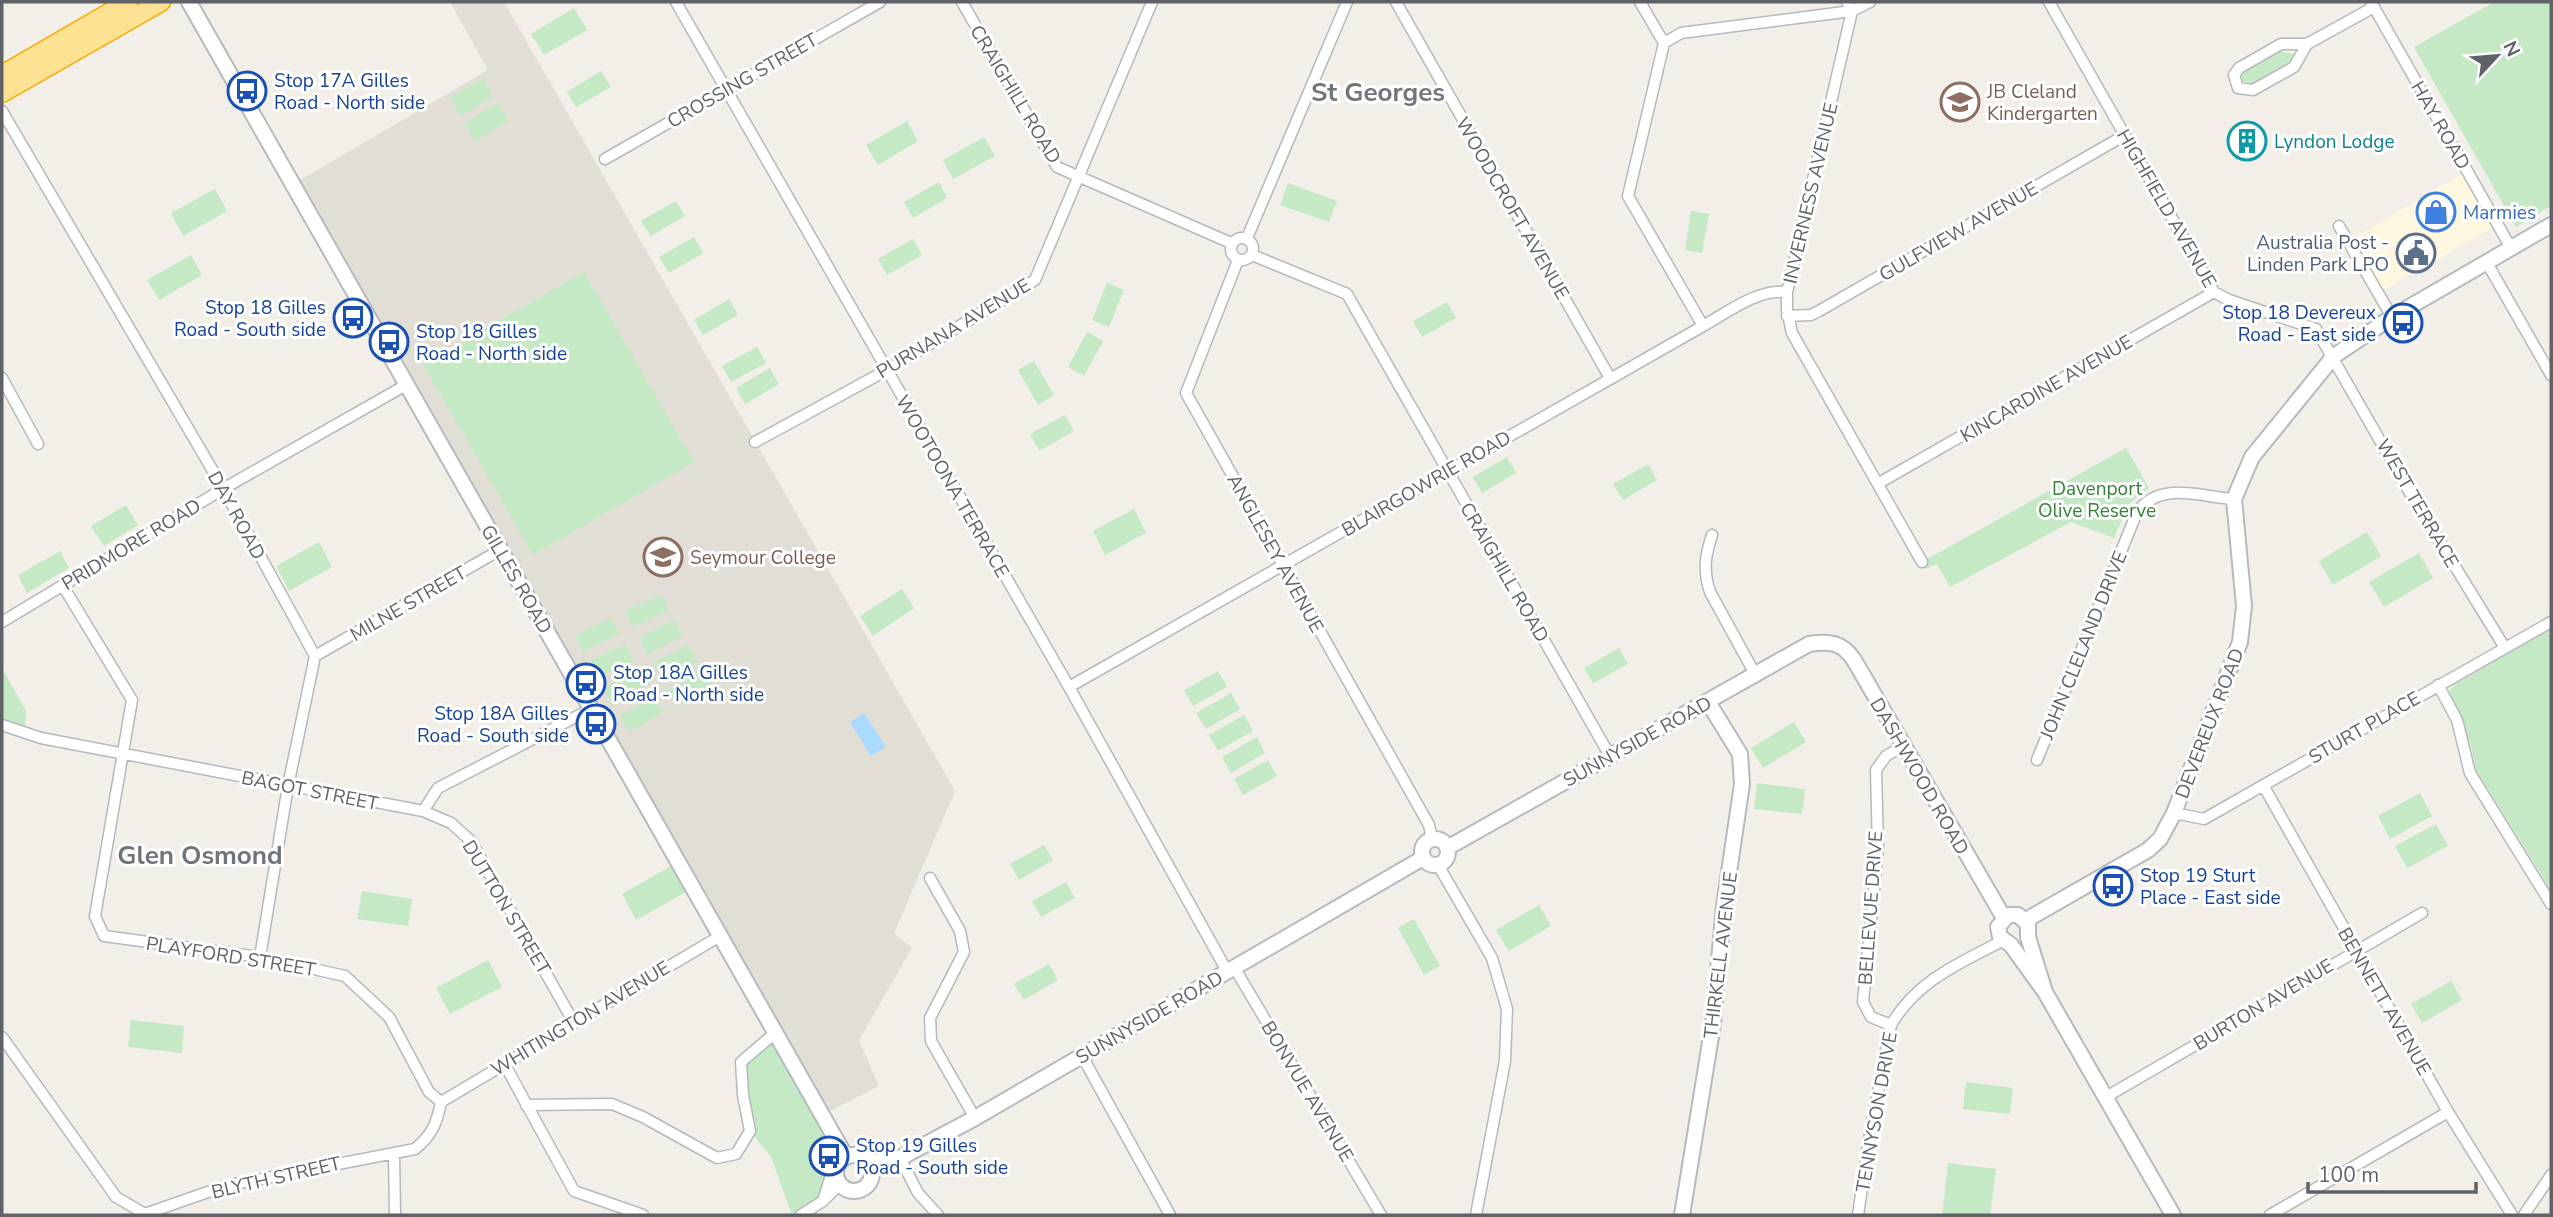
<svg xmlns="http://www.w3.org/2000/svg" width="2553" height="1217" viewBox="0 0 2553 1217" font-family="'Nunito Sans',sans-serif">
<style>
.commercial{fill:#fef7e0}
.education{fill:#e1ded6}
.green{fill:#c5e8c5}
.water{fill:#aadaff}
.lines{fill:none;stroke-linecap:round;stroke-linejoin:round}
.street-casing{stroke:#b5b8bc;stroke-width:13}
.secondary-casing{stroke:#b6babf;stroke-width:18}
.highway-casing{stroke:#f9ab00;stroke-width:21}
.street{stroke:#fff;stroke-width:10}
.secondary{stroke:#fff;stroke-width:14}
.highway{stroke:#fde293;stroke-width:18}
.labels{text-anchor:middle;stroke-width:6;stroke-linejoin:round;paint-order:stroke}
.transit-label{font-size:19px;fill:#164399;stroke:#fff;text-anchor:start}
.street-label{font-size:19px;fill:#5f6368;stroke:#fff}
.education-label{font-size:19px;fill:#785e54;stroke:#fff;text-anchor:start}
.culture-label{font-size:19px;fill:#0d838f;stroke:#fff;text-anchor:start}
.shop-label{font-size:19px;fill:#366cbe;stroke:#fff;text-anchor:start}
.service-label{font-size:19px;fill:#4e5e75;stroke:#fff;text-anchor:end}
.park-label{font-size:19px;fill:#348238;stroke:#fff}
.district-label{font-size:26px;font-weight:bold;fill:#70757a;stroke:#fff}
</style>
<rect width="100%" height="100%" fill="#f1efe8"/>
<!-- commercial -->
<path class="commercial" d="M 2467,171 L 2498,225 L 2378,293 L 2348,241 Z"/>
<!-- education -->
<path class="education" d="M 450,2 L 504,2 L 955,791 L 894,933 L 912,948 L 859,1040 L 879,1086 L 822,1115 L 295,183 L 488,70 Z"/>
<!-- green -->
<path class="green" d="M 2494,2 L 2551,2 L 2551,206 L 2516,227 L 2414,47 Z
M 574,8 L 587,30 L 544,55 L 531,34 Z
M 2278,51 L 2294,54 L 2287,65 L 2251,86 L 2242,83 L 2242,71 Z
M 601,71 L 611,87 L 576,107 L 567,92 Z
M 483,78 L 493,96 L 461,116 L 450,98 Z
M 498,103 L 508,121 L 475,141 L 465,123 Z
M 907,121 L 918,141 L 878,165 L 866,145 Z
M 984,137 L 995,156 L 953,179 L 943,160 Z
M 939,182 L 947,198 L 913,218 L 904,202 Z
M 1288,183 L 1337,201 L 1329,222 L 1280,205 Z
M 215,189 L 227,211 L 183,236 L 171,213 Z
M 676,201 L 685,216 L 651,236 L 641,221 Z
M 1691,211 L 1709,214 L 1702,253 L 1685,250 Z
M 694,237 L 703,253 L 669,273 L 659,257 Z
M 913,239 L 922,255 L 887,275 L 878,259 Z
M 191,255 L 202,275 L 159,300 L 147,280 Z
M 584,272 L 694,462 L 533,555 L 423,364 Z
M 1107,283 L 1124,290 L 1109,327 L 1092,320 Z
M 729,299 L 738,315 L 703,335 L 694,320 Z
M 1447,302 L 1456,318 L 1422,337 L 1413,321 Z
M 1087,332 L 1103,341 L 1084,376 L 1068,367 Z
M 757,347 L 766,363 L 731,382 L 722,366 Z
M 1034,361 L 1054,395 L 1038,405 L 1018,370 Z
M 770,368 L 779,384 L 745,404 L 736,388 Z
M 1065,415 L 1074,431 L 1039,451 L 1030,434 Z
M 2126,448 L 2149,488 L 2129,504 L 2114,538 L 2071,522 L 1950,587 L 1937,564 L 1926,569 L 1922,562 Z
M 1507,457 L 1516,473 L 1482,493 L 1473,477 Z
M 1648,464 L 1657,480 L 1623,500 L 1613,484 Z
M 126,505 L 138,525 L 104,546 L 91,526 Z
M 1134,509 L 1146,533 L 1105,555 L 1093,531 Z
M 2367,532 L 2381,556 L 2333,585 L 2319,561 Z
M 319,542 L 332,567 L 289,591 L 276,566 Z
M 60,551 L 69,568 L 27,593 L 18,575 Z
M 2419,553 L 2433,578 L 2384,607 L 2369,582 Z
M 902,589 L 914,608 L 873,636 L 860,616 Z
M 661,594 L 669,610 L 633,627 L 625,611 Z
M 611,618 L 619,634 L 583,652 L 575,636 Z
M 674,620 L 683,636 L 647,654 L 639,637 Z
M 2551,629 L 2551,890 L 2476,770 L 2471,745 L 2449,692 L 2454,685 Z
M 625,644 L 633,661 L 597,678 L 589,662 Z
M 688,645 L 697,662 L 661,680 L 653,663 Z
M 1619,648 L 1628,664 L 1593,683 L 1584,668 Z
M 2,668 L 26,711 L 25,733 L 2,725 Z
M 639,669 L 647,686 L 612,704 L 603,688 Z
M 703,671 L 712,687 L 677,706 L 668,690 Z
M 1218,671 L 1227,687 L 1193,706 L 1184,690 Z
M 1231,693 L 1240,709 L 1206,729 L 1196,713 Z
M 654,697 L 663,713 L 628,732 L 620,716 Z
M 1244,715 L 1253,731 L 1218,751 L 1209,735 Z
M 1794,722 L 1806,742 L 1763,768 L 1751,748 Z
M 1257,737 L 1265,753 L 1231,773 L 1222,757 Z
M 1268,760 L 1277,776 L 1243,795 L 1234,779 Z
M 1757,783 L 1805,789 L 1802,814 L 1754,809 Z
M 2420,793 L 2432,816 L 2390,839 L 2378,816 Z
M 2436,824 L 2448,846 L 2407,868 L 2395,846 Z
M 1044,845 L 1053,860 L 1019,880 L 1010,864 Z
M 678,862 L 693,888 L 636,920 L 622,894 Z
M 1066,882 L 1075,898 L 1041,917 L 1032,901 Z
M 362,891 L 412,899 L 408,926 L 357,919 Z
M 1539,905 L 1551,926 L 1509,951 L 1496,930 Z
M 1414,919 L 1440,966 L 1424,975 L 1398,928 Z
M 488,960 L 502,987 L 450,1014 L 436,988 Z
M 1049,964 L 1058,980 L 1024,1000 L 1014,984 Z
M 2451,981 L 2462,1000 L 2422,1023 L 2411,1004 Z
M 131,1020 L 184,1026 L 182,1053 L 128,1047 Z
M 775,1033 L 846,1157 L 836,1169 L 840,1184 L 801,1215 L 792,1215 L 771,1157 L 750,1131 L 741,1062 Z
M 1966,1082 L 2013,1088 L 2010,1114 L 1963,1109 Z
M 1948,1163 L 1996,1169 L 1990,1215 L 1942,1215 Z"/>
<!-- water -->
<path class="water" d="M 864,713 L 886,747 L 871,756 L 850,722 Z"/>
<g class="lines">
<defs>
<path id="street" d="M 676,2 L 1069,687 L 1227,971
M 962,2 L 1057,167 L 1231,243
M 1396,2 L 1610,378
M 1640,2 L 1664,43 L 1628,196 L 1703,326
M 1847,2 L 1852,11 L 1787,292 L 1787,310 L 1792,333 L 1922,562
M 2049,2 L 2214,292 L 2229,300 L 2316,329 L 2410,493 L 2505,648
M 2371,2 L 2511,248
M 1664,43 L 1681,33 L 1852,11 L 1870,2
M 2307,44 L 2281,44 L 2239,68 L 2234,75 L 2238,88 L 2253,90 L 2294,67 L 2307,44 L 2374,7
M 2,111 L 223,488 L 315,656 L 288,786 L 260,957
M 605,159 L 880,2
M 2339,226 L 2392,317
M1231 249a11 11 0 1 1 22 0a11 11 0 1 1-22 0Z
M 1247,238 L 1347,2
M 1252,255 L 1347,294 L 1610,756
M 1238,260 L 1186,393 L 1429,825 L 1432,839
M 2487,263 L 2551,375
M 1787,316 L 1811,315 L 1819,311 L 2125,135
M 2,378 L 38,444
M 755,442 L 887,370 L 1035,280 L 1152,2
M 1879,483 L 2214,292
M 1712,535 C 1705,556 1703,571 1710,592 L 1755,674
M 63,586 L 132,700 L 95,916 L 104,936 L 260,957 L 345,976 L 389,1017 L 429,1092 L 441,1102
M 2,622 L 228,486 L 406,385
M 315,656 L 500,550
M 2438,685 L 2457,720 L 2470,773 L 2551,904
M 1069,687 L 1703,326 C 1728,312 1757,289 1787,292
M 2,725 L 41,738 L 423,811 L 438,788 L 591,709
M 2037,760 L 2137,512 C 2161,480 2200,497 2234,499
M 2263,785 L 2448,1112 L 2512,1215
M 423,811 L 451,823 L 471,841 L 573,1021
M 2174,813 L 2204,819 L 2551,622
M 1438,865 L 1492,958 L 1507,1009 L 1505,1061 L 1476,1215
M 930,878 L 960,931 L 964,952 L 930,1018 L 931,1041 L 975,1118
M 1234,967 L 1381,1215
M 1891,1025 L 1871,1017 L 1863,1002 L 1878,848 L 1876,770 L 1886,756 L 1903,746
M 2,1037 L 116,1197 L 145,1214 L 225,1186 L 415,1149 C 432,1135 437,1123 441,1102
M 1082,1056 L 1170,1215
M 505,1065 L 574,1191 L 643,1215
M 2106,1097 L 2422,913
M 441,1102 L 720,936
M 526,1105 L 612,1104 L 643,1117 L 717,1158 L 736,1154 L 750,1131 L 743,1095 L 741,1062 L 775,1033
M 394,1154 L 395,1215
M 900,1158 L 918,1193 L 938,1215
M 823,1201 L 832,1172 L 834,1137
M 801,1215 L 823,1201 L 840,1184
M 1858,1215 L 1870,1133 L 1891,1025 C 1916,981 1960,963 2002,941
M 2270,1215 L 2448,1112
M 2524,1215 L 2551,1175"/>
<path id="secondary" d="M 189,2 L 846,1157
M1422 852a13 13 0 1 1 26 0a13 13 0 1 1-26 0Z
M 1447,848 L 1809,644 C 1830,641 1842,642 1854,660 L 2004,918
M 2026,920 L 2148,850 L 2160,839 L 2174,813 L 2240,642 L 2244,606 L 2234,499 L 2252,457 L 2334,356 L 2392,317 L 2551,225
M 2045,992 L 2028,937 L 2028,924 L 2018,915 L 2008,915 L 1998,927 L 2000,937 L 2011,945 L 2045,992 L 2173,1215
M836 1173a18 18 0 1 1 36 0a18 18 0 1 1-36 0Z
M 869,1163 L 900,1158 L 975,1118 L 1423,858
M 1682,1215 L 1713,1024 L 1724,906 L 1742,784 L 1740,754 L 1708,702"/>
<path id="highway" d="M 2,75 L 128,2
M 2,93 L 161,2"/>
</defs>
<!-- street casing -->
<use href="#street" class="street-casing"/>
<!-- secondary casing -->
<use href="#secondary" class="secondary-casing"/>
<!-- highway casing -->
<use href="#highway" class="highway-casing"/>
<!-- street -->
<use href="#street" class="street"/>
<!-- secondary -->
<use href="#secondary" class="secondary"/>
<!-- highway -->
<use href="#highway" class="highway"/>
</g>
<!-- icons -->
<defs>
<symbol id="bus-ring" viewBox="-11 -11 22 22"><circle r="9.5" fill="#fff" stroke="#1a4fb4" stroke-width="1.5"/><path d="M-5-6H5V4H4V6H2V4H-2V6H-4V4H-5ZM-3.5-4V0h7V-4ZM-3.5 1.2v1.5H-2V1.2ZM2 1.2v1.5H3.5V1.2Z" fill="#1a4fb4"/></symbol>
<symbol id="school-ring" viewBox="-11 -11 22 22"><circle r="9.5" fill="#fff" stroke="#8d6e63" stroke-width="1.5"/><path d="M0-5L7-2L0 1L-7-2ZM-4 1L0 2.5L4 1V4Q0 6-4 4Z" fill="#8d6e63"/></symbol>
<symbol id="building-ring" viewBox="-11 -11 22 22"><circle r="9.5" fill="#fff" stroke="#0f9aa8" stroke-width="1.5"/><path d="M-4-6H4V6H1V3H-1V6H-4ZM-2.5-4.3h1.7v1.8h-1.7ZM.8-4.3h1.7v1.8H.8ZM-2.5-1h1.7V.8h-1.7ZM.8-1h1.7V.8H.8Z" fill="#0f9aa8"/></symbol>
<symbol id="shop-ring" viewBox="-11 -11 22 22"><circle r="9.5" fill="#fff" stroke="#3f7fe0" stroke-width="1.5"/><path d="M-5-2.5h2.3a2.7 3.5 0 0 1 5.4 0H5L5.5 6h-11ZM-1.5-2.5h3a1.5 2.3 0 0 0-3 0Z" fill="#3f7fe0"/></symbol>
<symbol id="civic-ring" viewBox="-11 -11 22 22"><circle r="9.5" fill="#fff" stroke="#5c6f8a" stroke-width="1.5"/><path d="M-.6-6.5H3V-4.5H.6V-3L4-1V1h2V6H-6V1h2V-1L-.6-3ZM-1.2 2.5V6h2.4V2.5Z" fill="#5c6f8a"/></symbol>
</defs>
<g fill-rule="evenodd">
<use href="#bus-ring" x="225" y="69" width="44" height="44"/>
<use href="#school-ring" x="1938" y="80" width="44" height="44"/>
<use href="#building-ring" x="2225" y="119" width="44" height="44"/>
<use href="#shop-ring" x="2414" y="190" width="44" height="44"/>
<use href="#civic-ring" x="2394" y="231" width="44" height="44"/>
<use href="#bus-ring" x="331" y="296" width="44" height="44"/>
<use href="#bus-ring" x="2381" y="301" width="44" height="44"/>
<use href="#bus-ring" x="367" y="320" width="44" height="44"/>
<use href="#school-ring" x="641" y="535" width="44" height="44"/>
<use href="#bus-ring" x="564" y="661" width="44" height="44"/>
<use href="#bus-ring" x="574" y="702" width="44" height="44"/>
<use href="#bus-ring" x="2091" y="864" width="44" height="44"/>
<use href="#bus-ring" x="807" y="1134" width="44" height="44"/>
</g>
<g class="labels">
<!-- transit labels -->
<g class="transit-label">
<text x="274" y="87">Stop 17A Gilles<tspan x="274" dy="22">Road - North side</tspan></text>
<text x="326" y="314" text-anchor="end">Stop 18 Gilles<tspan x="326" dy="22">Road - South side</tspan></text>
<text x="2376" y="319" text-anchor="end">Stop 18 Devereux<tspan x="2376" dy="22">Road - East side</tspan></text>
<text x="416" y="338">Stop 18 Gilles<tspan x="416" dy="22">Road - North side</tspan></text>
<text x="613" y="679">Stop 18A Gilles<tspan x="613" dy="22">Road - North side</tspan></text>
<text x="569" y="720" text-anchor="end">Stop 18A Gilles<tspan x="569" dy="22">Road - South side</tspan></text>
<text x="2140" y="882">Stop 19 Sturt<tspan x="2140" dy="22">Place - East side</tspan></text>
<text x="856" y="1152">Stop 19 Gilles<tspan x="856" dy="22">Road - South side</tspan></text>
</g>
<!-- street labels -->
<g class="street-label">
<text transform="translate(742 80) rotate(-30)" y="7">CROSSING STREET</text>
<text transform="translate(1016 94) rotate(59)" y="7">CRAIGHILL ROAD</text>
<text transform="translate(2441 125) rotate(60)" y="7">HAY ROAD</text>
<text transform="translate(1810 193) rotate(-77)" y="7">INVERNESS AVENUE</text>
<text transform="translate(1513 208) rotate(60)" y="7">WOODCROFT AVENUE</text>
<text transform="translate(2167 208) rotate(60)" y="7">HIGHFIELD AVENUE</text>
<text transform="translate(1958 231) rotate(-30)" y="7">GULFVIEW AVENUE</text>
<text transform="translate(953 328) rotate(-31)" y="7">PURNANA AVENUE</text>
<text transform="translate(2046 388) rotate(-30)" y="7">KINCARDINE AVENUE</text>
<text transform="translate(1426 483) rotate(-30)" y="7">BLAIRGOWRIE ROAD</text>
<text transform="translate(953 486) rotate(60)" y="7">WOOTOONA TERRACE</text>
<text transform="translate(2418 503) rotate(60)" y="7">WEST TERRACE</text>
<text transform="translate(237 515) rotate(61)" y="7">DAY ROAD</text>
<text transform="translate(131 544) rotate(-31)" y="7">PRIDMORE ROAD</text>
<text transform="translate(1276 553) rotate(61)" y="7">ANGLESEY AVENUE</text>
<text transform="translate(1505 572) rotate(60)" y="7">CRAIGHILL ROAD</text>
<text transform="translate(517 579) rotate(60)" y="7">GILLES ROAD</text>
<text transform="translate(408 603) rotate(-30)" y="7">MILNE STREET</text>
<text transform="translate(2083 645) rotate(-68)" y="7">JOHN CLELAND DRIVE</text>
<text transform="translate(2209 723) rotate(-69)" y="7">DEVEREUX ROAD</text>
<text transform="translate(2364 727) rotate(-30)" y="7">STURT PLACE</text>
<text transform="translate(1637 741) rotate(-29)" y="7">SUNNYSIDE ROAD</text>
<text transform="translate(1920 776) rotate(60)" y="7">DASHWOOD ROAD</text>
<text transform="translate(310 790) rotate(11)" y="7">BAGOT STREET</text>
<text transform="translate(507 907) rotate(59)" y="7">DUTTON STREET</text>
<text transform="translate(1870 908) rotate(-86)" y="7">BELLEVUE DRIVE</text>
<text transform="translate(1720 955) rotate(-83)" y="7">THIRKELL AVENUE</text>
<text transform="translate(231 956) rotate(9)" y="7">PLAYFORD STREET</text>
<text transform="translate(2385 1001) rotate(60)" y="7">BENNETT AVENUE</text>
<text transform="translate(2263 1004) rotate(-31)" y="7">BURTON AVENUE</text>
<text transform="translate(1149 1017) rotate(-30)" y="7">SUNNYSIDE ROAD</text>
<text transform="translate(580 1018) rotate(-31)" y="7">WHITINGTON AVENUE</text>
<text transform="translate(1308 1091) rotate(59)" y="7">BONVUE AVENUE</text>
<text transform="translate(1876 1112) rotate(-80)" y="7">TENNYSON DRIVE</text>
<text transform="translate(276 1177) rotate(-13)" y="7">BLYTH STREET</text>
</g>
<!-- education labels -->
<g class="education-label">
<text x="1987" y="98">JB Cleland<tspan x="1987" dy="22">Kindergarten</tspan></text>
<text x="690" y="564">Seymour College</text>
</g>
<!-- culture labels -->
<g class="culture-label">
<text x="2274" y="148">Lyndon Lodge</text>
</g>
<!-- shop labels -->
<g class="shop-label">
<text x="2463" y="219">Marmies</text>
</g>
<!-- service labels -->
<g class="service-label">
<text x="2389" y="249">Australia Post -<tspan x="2389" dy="22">Linden Park LPO</tspan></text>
</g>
<!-- park labels -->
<g class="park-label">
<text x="2097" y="495">Davenport<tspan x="2097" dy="22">Olive Reserve</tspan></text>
</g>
<!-- district labels -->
<g class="district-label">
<text x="1378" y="101">St Georges</text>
<text x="200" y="864">Glen Osmond</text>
</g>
</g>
<!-- border -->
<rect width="2553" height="1217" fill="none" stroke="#5f6368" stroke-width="7"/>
<!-- north arrow -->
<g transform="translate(2497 56) rotate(64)" stroke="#ffffff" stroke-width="5" paint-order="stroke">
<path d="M0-5L12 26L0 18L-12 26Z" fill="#5f6368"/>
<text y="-10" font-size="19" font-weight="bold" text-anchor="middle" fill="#5f6368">N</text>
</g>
<!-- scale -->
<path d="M2308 1182v10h168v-10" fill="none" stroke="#5f6368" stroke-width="3.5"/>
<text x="2318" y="1182" font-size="21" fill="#5f6368" stroke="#ffffff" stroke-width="5" paint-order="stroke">100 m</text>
</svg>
